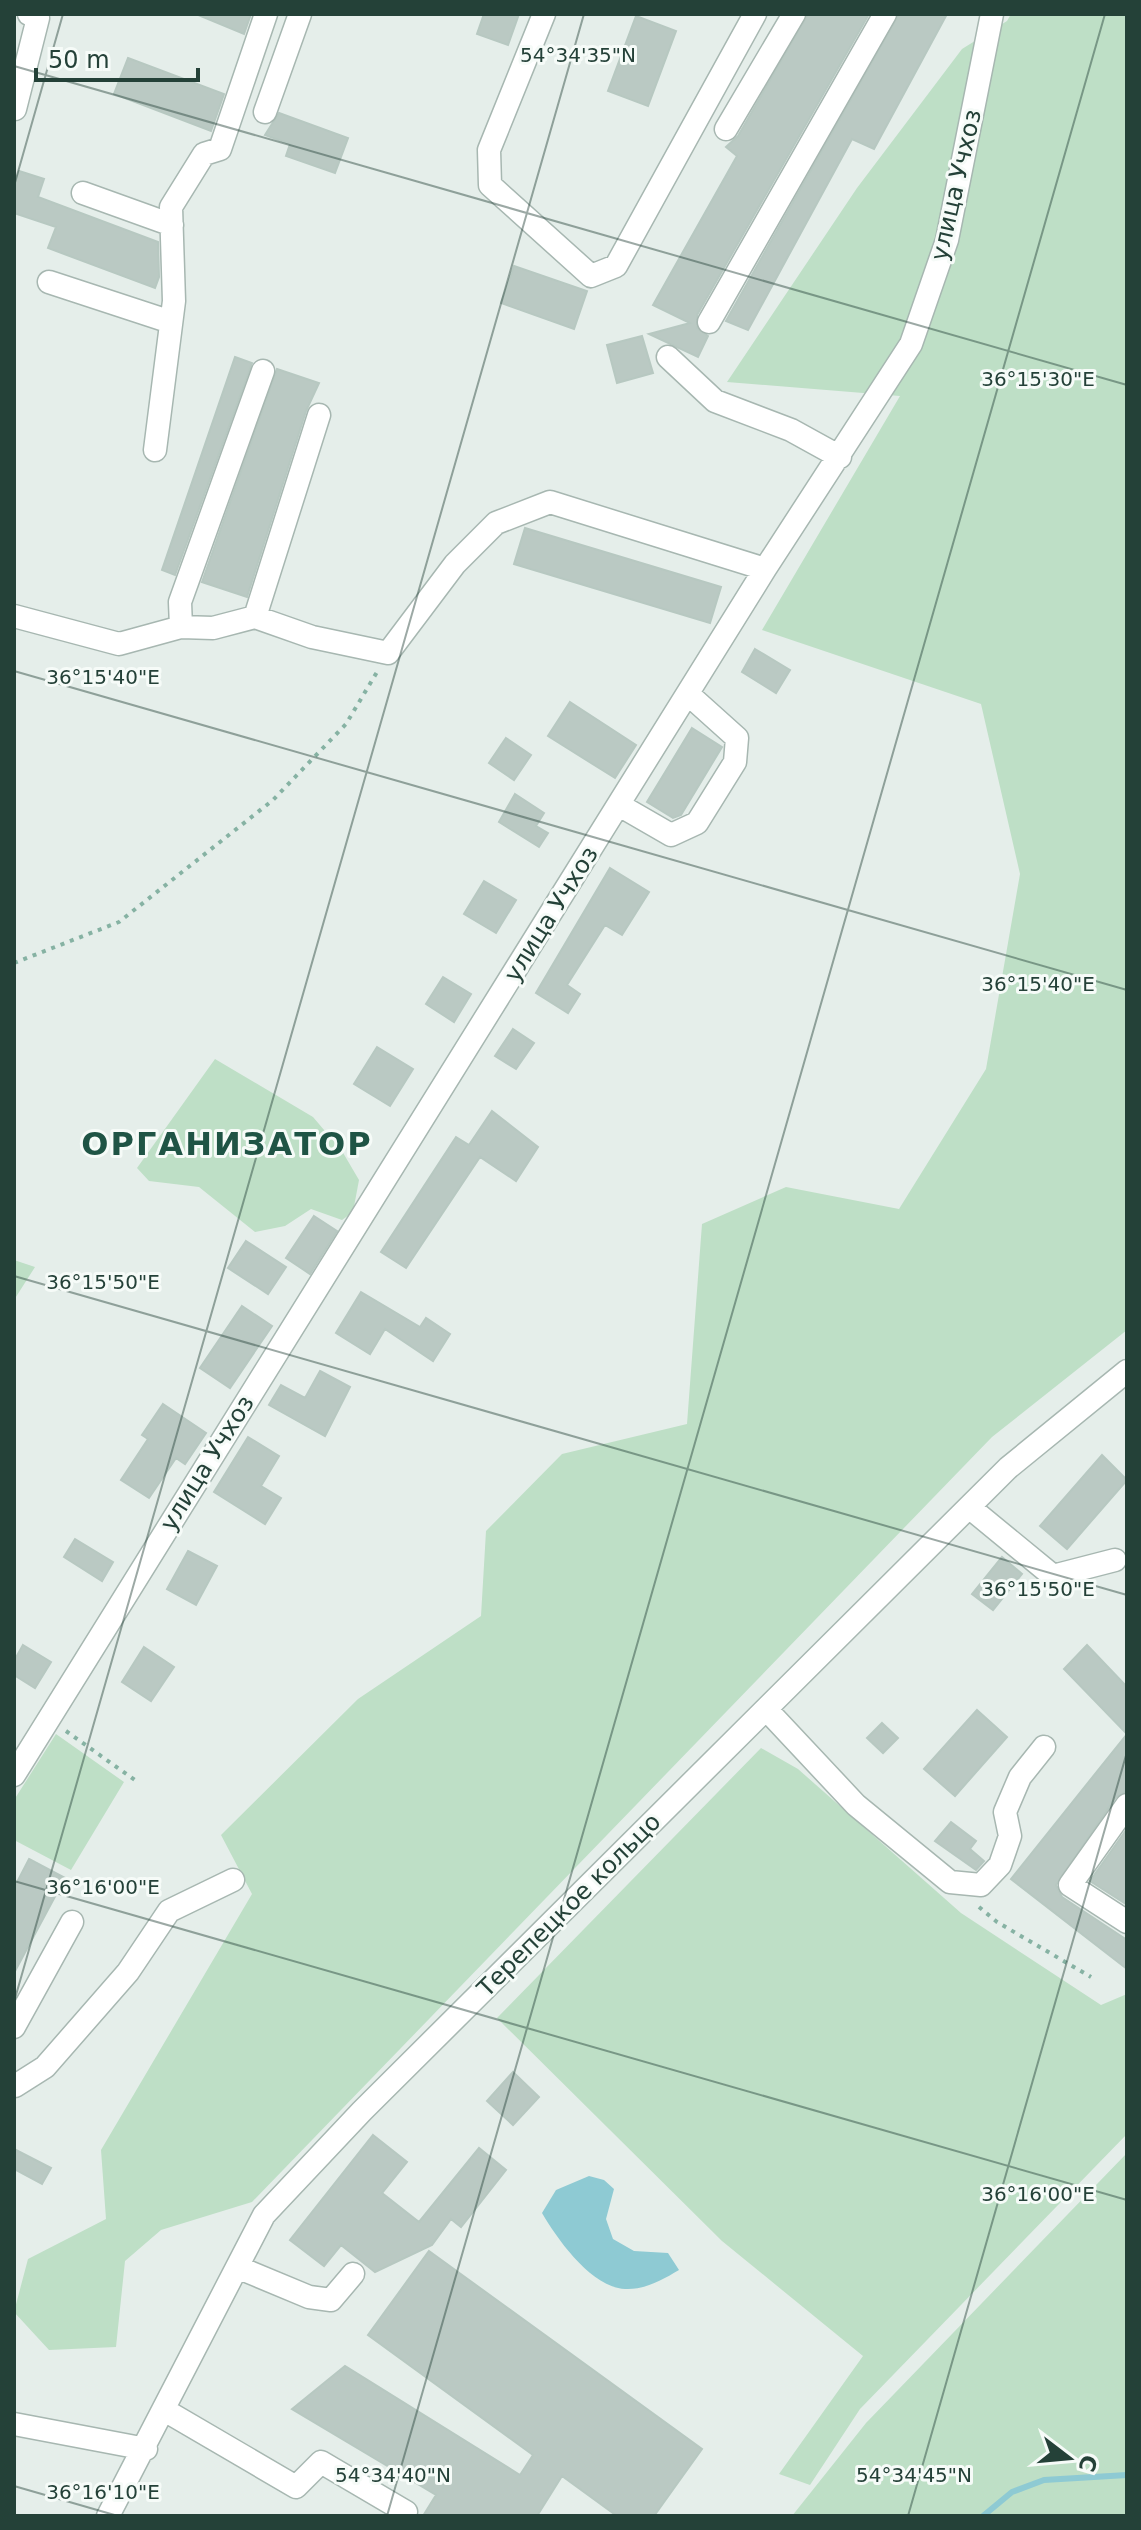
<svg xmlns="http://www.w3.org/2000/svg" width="1141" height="2530" viewBox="0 0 1141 2530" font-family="'DejaVu Sans',sans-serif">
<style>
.green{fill:#bedfc6}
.water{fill:#8ecad3}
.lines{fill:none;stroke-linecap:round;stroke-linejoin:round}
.stream{stroke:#8ecad3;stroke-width:6}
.building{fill:#bac9c3;stroke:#b7c8c1;stroke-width:2}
.minor-casing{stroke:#a7b7b1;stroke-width:25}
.path{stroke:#86b2a3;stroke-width:4;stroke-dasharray:4 6;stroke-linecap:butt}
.minor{stroke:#fff;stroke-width:22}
.ticks{fill:none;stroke:#244138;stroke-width:2;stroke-opacity:0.45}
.labels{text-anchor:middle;stroke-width:6;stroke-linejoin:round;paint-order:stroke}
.street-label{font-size:24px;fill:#244138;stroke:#f6fbf8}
.district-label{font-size:32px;font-weight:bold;letter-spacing:2px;fill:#1f5445;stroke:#f6fbf8}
.ticks-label{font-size:20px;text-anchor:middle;fill:#244138;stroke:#f6fbf8;stroke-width:6;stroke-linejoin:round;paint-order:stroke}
</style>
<rect width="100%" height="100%" fill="#e5eeea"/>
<!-- green -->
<path class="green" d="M 1011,14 L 1127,14 L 1127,1330 L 992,1437 L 252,2202 L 161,2230 L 125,2261 L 116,2347 L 49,2350 L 14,2312 L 28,2259 L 106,2219 L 101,2150 L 252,1894 L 221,1835 L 358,1699 L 481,1616 L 486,1531 L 562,1454 L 687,1424 L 702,1224 L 786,1187 L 899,1209 L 986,1069 L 1020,874 L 981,704 L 762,630 L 900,396 L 727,382 L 857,188 L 962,49 L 1007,21 Z
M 215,1059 L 313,1117 L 342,1151 L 359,1180 L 353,1212 L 342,1220 L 311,1209 L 285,1226 L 255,1232 L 199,1187 L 149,1181 L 137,1168 Z
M 14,1260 L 35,1267 L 14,1300 Z
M 56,1734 L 124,1782 L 71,1870 L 14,1840 L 14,1800 Z
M 761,1748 L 798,1769 L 961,1913 L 1101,2005 L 1127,1994 L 1127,2134 L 860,2409 L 810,2485 L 779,2474 L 863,2356 L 722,2241 L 497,2018 Z
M 1127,2153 L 1127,2516 L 792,2516 L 866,2423 Z"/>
<!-- water -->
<path class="water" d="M 589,2176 L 604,2180 L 614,2189 L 606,2219 L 613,2239 L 634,2251 L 668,2253 L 679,2270 C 662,2280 645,2290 625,2289 C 591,2287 558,2240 542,2213 L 556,2190 Z"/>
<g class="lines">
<!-- stream -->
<path class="stream" d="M 983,2516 L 1012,2492 L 1044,2480 L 1127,2475"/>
</g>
<!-- building -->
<path class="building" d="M 196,14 L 251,14 L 244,34 Z
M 484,14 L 519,14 L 508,45 L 477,34 Z
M 808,14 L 869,14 L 697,315 L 697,328 L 708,336 L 698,357 L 649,334 L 690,323 L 653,305 L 737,156 L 726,147 L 738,136 Z
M 899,14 L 947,14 L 874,149 L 852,139 L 748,330 L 726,321 Z
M 636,16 L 676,31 L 648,106 L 608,91 Z
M 128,58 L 224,94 L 211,131 L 114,94 Z
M 279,113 L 348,138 L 335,173 L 286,156 L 290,144 L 265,135 Z
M 19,171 L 44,179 L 38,197 L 158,242 L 159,277 L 155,288 L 48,248 L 56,227 L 14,213 L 14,186 Z
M 514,266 L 587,291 L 574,329 L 501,303 Z
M 642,336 L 653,373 L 617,383 L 607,345 Z
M 235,357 L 252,363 L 175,575 L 162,570 Z
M 277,369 L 319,383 L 306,411 L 247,597 L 202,582 Z
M 525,528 L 721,587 L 710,623 L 514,564 Z
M 755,649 L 790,670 L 776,693 L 742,672 Z
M 570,702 L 636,745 L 615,778 L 548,736 Z
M 692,728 L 722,747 L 681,815 L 673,818 L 647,802 Z
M 506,738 L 531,755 L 514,780 L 489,763 Z
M 515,794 L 544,813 L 536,826 L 548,833 L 539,847 L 499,822 Z
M 610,868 L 649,892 L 622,935 L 605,925 L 567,985 L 580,994 L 568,1013 L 536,993 Z
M 484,881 L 516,900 L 496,933 L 464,914 Z
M 443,977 L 471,994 L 454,1022 L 426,1004 Z
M 513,1029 L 534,1043 L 516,1069 L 495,1056 Z
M 377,1047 L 413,1069 L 390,1106 L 354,1084 Z
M 492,1111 L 538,1147 L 516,1181 L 480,1157 L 406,1268 L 381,1252 L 456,1137 L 469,1145 Z
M 314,1216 L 337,1231 L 310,1274 L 286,1258 Z
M 246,1241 L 286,1267 L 268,1294 L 228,1268 Z
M 361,1292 L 420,1327 L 426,1318 L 450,1334 L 433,1361 L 385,1329 L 370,1354 L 336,1333 Z
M 242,1306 L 272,1326 L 230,1388 L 200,1368 Z
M 320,1371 L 350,1387 L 325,1436 L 269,1405 L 281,1385 L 305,1398 Z
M 163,1404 L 206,1433 L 185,1464 L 176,1458 L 149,1498 L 121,1480 L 148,1439 L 142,1435 Z
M 248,1437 L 279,1456 L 261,1486 L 281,1498 L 265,1524 L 214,1492 Z
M 1102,1455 L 1127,1480 L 1067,1549 L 1040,1526 Z
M 75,1539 L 113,1562 L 102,1581 L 64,1557 Z
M 188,1551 L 217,1566 L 196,1605 L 167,1589 Z
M 1002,1557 L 1022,1574 L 993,1610 L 972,1594 Z
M 23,1645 L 51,1662 L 35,1688 L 14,1675 L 14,1661 Z
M 1087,1645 L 1127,1687 L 1127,1791 L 1116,1797 L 1056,1885 L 1062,1897 L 1127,1940 L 1127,1969 L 1011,1879 L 1127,1734 L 1064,1669 Z
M 144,1647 L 174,1667 L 151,1701 L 122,1682 Z
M 977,1710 L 1007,1737 L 955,1796 L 924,1769 Z
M 882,1723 L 898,1738 L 883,1753 L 867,1738 Z
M 951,1822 L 976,1841 L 970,1849 L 984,1861 L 976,1870 L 935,1841 Z
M 1127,1829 L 1127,1902 L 1126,1904 L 1090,1881 Z
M 29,1859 L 65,1878 L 14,1973 L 14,1888 Z
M 513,2072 L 539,2097 L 513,2125 L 487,2101 Z
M 373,2135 L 407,2162 L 382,2193 L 419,2222 L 479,2148 L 506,2170 L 461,2227 L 451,2219 L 432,2245 L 375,2272 L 341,2245 L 324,2266 L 290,2240 Z
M 14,2149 L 51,2168 L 42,2184 L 14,2169 Z
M 429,2251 L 702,2449 L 654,2516 L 617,2516 L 562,2476 L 537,2516 L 423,2516 L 436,2495 L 292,2409 L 345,2366 L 520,2475 L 533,2455 L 368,2335 Z"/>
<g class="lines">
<defs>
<path id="minor" d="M 544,14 L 489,150 L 490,185 L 591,276 L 616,266 L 755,14
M 15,109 L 38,18 L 29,14
M 265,112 L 300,14
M 726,129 L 794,14
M 83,193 L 172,225
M 49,282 L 171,322
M 709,322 L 885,14
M 668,357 L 715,401 L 791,430 L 840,457
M 263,371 L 180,602 L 181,627 L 213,628 L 255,617 L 319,415
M 155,450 L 174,301 L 171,207 L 204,154 L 220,149 L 266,14
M 14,616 L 119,644 L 181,627
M 255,617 L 312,637 L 388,653 L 455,564 L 496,523 L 550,502 L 765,569
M 619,805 L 671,835 L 697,823 L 735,762 L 737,738 L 688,694
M 969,1507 L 1053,1576 L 1115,1560
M 766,1709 L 856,1805 L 950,1882 L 981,1885 L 1000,1865 L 1010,1836 L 1005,1812 L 1020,1777 L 1044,1747
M 14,1775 L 765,569 L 911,344 L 947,240 L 992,14
M 1127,1805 L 1070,1885 L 1127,1922
M 14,2027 L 72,1922
M 15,2086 L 45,2067 L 128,1972 L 169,1911 L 233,1880
M 237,2267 L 309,2297 L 331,2300 L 353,2274
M 166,2411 L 296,2487 L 321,2462 L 406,2512
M 14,2424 L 146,2449
M 108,2516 L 264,2215 L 362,2111 L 1008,1468 L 1127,1371"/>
</defs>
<!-- minor casing -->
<use href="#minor" class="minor-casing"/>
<!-- path -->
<path class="path" d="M 14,963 L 119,922 L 273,800 L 346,724 L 377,672
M 66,1731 L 139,1783
M 979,1907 L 997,1922 L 1091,1977"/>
<!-- minor -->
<use href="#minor" class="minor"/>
</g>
<!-- ticks -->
<path class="ticks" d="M 14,66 L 1127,385M 14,186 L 63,14M 14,671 L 1127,990M 14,1276 L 1127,1595M 14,1881 L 1127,2200M 14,2002 L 584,14M 14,2486 L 118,2516M 387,2516 L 1105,14M 908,2516 L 1127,1752"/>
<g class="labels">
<!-- street labels -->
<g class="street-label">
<text transform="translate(956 185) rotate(-77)" y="8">улица Учхоз</text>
<text transform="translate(551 914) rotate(-58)" y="8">улица Учхоз</text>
<text transform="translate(207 1463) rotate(-58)" y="8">улица Учхоз</text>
<text transform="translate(569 1905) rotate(-45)" y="8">Терепецкое кольцо</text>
</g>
<!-- district labels -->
<g class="district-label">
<text x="227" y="1155">ОРГАНИЗАТОР</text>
</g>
</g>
<g class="ticks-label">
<text x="578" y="62">54°34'35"N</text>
<text x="1038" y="386">36°15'30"E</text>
<text x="103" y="684">36°15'40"E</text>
<text x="1038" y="991">36°15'40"E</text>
<text x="103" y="1289">36°15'50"E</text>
<text x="1038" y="1596">36°15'50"E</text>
<text x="103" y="1894">36°16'00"E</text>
<text x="1038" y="2201">36°16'00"E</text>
<text x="393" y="2482">54°34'40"N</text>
<text x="914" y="2482">54°34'45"N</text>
<text x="103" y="2499">36°16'10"E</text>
</g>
<!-- border -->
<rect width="1141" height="2530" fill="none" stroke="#244138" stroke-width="32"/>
<!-- north arrow -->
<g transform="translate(1069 2458) rotate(106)" stroke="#f6fbf8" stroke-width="6" paint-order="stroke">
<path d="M0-6L14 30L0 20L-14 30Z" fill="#244138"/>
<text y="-12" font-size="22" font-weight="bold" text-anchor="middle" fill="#244138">С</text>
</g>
<!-- scale -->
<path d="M36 68v12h162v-12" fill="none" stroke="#244138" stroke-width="4"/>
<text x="48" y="68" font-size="24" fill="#244138" stroke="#f6fbf8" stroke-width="6" paint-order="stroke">50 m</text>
</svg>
